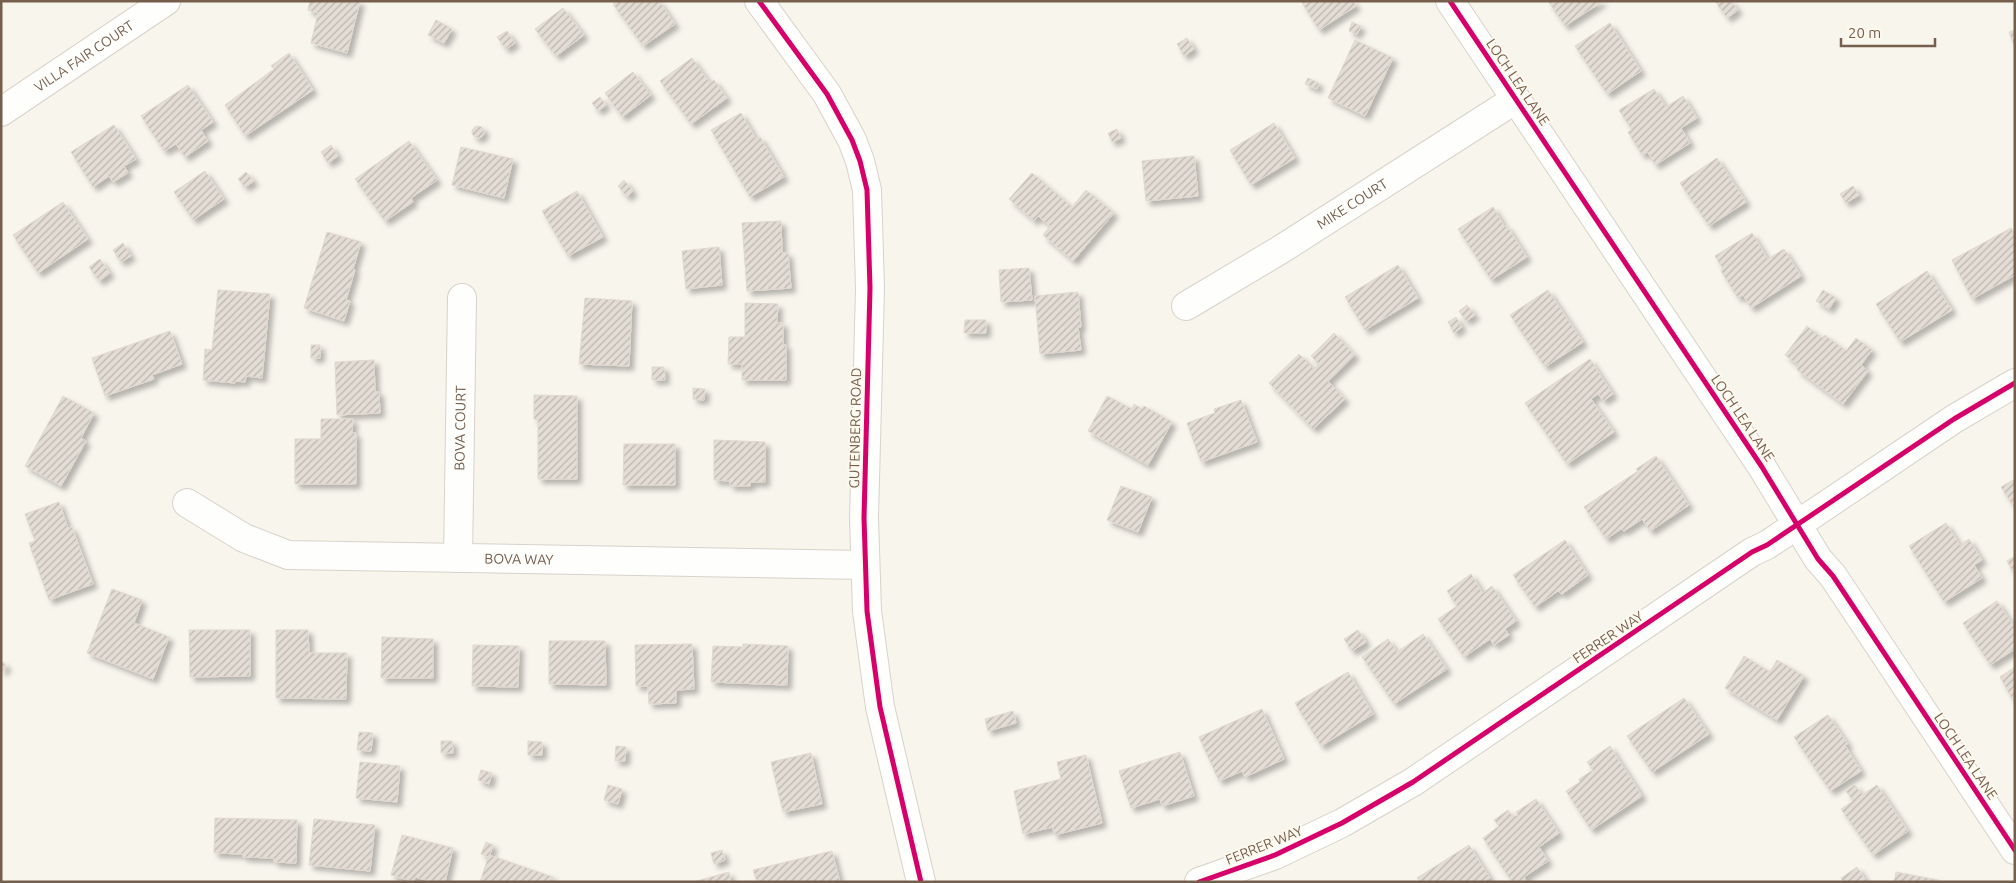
<svg xmlns="http://www.w3.org/2000/svg" width="2016" height="883" viewBox="0 0 2016 883" font-family="Ubuntu,sans-serif">
<style>
.building{fill:url(#building-hatch);stroke:#e1d8cf;filter:url(#shadow)}
.lines{fill:none;stroke-linecap:round;stroke-linejoin:round}
.minor-casing{stroke:#d7d2cb;stroke-width:30}
.minor{stroke:#fefefc;stroke-width:28}
.cycleway-casing{stroke:#fef9ef;stroke-width:8}
.cycleway{stroke:#d6006c;stroke-width:5}
.labels{text-anchor:middle;stroke-width:4;stroke-linejoin:round;paint-order:stroke}
.street-label{font-size:14px;fill:#765e4d;stroke:#fef9ef}
</style>
<defs>
<pattern id="building-hatch" width="6" height="6" patternUnits="userSpaceOnUse" patternTransform="scale(1.25)"><rect width="6" height="6" fill="#e4ddd5"/><path d="M-1 1l2-2M0 6l6-6M5 7l2-2" fill="none" stroke="#bdb6af"/></pattern>
<filter id="shadow"><feDropShadow dx="4.5" dy="4.5" stdDeviation="2.5" flood-color="#0004"/></filter>
</defs>
<rect width="100%" height="100%" fill="#f8f5ed"/>
<!-- building -->
<path class="building" d="M 310,1 L 360,1 L 347,53 L 311,43 L 318,13 L 308,10 Z
M 618,1 L 659,1 L 675,24 L 643,46 L 613,4 Z
M 1301,1 L 1353,1 L 1356,6 L 1319,30 Z
M 1548,1 L 1603,1 L 1565,26 Z
M 1715,1 L 1731,1 L 1738,10 L 1727,18 Z
M 563,8 L 584,35 L 556,56 L 535,29 Z
M 436,20 L 452,29 L 444,43 L 428,35 Z
M 1352,22 L 1361,26 L 1357,34 L 1349,31 Z
M 1610,23 L 1641,71 L 1607,94 L 1575,46 Z
M 2015,30 L 2015,48 L 2009,32 Z
M 507,31 L 515,43 L 506,49 L 497,37 Z
M 1187,38 L 1194,49 L 1184,56 L 1177,44 Z
M 1355,40 L 1393,58 L 1365,116 L 1328,98 Z
M 289,53 L 313,90 L 245,136 L 225,105 L 274,69 L 271,66 Z
M 692,58 L 710,83 L 714,80 L 727,98 L 691,124 L 660,81 Z
M 633,72 L 651,95 L 622,117 L 605,93 Z
M 1308,78 L 1319,83 L 1317,89 L 1305,84 Z
M 188,85 L 213,122 L 201,130 L 208,141 L 185,157 L 176,144 L 164,151 L 141,116 Z
M 1654,89 L 1666,107 L 1683,96 L 1697,118 L 1681,128 L 1690,143 L 1655,165 L 1648,152 L 1642,155 L 1628,132 L 1632,130 L 1619,110 Z
M 600,97 L 606,105 L 598,111 L 592,103 Z
M 741,113 L 756,139 L 760,137 L 784,177 L 750,197 L 711,130 Z
M 1274,123 L 1295,158 L 1251,185 L 1230,150 Z
M 114,125 L 136,159 L 124,166 L 128,173 L 113,182 L 109,176 L 93,187 L 71,152 Z
M472 132a6 6 0 1 1 12 0a6 6 0 1 1-12 0Z
M 1117,129 L 1121,138 L 1112,142 L 1108,133 Z
M 409,141 L 437,180 L 411,198 L 413,202 L 385,221 L 355,179 Z
M 331,145 L 338,156 L 328,163 L 321,152 Z
M 461,147 L 513,159 L 504,198 L 452,185 Z
M 1194,156 L 1198,196 L 1146,201 L 1142,161 Z
M 1717,158 L 1746,202 L 1709,226 L 1680,183 Z
M 205,171 L 224,199 L 193,220 L 174,192 Z
M 246,172 L 254,181 L 245,187 L 238,179 Z
M 1032,173 L 1072,207 L 1086,190 L 1114,213 L 1073,261 L 1043,235 L 1050,226 L 1038,216 L 1034,221 L 1009,199 Z
M 624,180 L 633,191 L 627,197 L 618,186 Z
M 1853,186 L 1859,195 L 1846,203 L 1840,194 Z
M 577,191 L 603,237 L 568,256 L 542,211 Z
M 63,202 L 88,239 L 38,273 L 13,235 Z
M 1493,207 L 1505,227 L 1507,226 L 1527,257 L 1491,280 L 1458,229 Z
M 781,221 L 782,253 L 788,253 L 791,288 L 747,291 L 742,223 Z
M 2011,228 L 2015,234 L 2015,275 L 1972,299 L 1952,260 Z
M 327,232 L 361,242 L 353,269 L 355,270 L 346,300 L 350,301 L 344,321 L 304,308 Z
M 1752,233 L 1768,259 L 1784,249 L 1801,276 L 1751,308 L 1743,295 L 1738,298 L 1721,271 L 1723,269 L 1715,256 Z
M 123,243 L 131,256 L 121,262 L 113,250 Z
M 719,247 L 722,285 L 686,289 L 682,251 Z
M 100,259 L 110,273 L 99,281 L 89,267 Z
M 1398,265 L 1418,298 L 1365,330 L 1345,297 Z
M 1029,268 L 1032,300 L 1001,302 L 999,270 Z
M 1927,271 L 1952,310 L 1900,342 L 1876,304 Z
M 218,290 L 270,294 L 262,378 L 246,376 L 245,382 L 236,381 L 235,383 L 203,380 L 205,349 L 212,350 Z
M 1548,290 L 1583,342 L 1545,367 L 1510,315 Z
M 1823,290 L 1836,298 L 1829,309 L 1816,301 Z
M 1078,292 L 1081,327 L 1078,327 L 1081,350 L 1040,354 L 1035,296 Z
M 585,298 L 632,301 L 629,366 L 579,364 Z
M 745,303 L 778,304 L 777,323 L 783,323 L 783,345 L 786,345 L 786,380 L 742,380 L 742,364 L 728,364 L 729,337 L 745,337 Z
M 1467,305 L 1475,315 L 1466,321 L 1459,311 Z
M 1456,317 L 1462,327 L 1454,333 L 1448,322 Z
M 965,320 L 986,320 L 986,333 L 964,333 Z
M 1807,326 L 1822,338 L 1825,335 L 1846,351 L 1856,338 L 1872,350 L 1861,365 L 1868,371 L 1843,404 L 1797,370 L 1799,366 L 1785,355 Z
M 170,331 L 182,364 L 152,375 L 154,379 L 105,396 L 92,358 Z
M 1334,333 L 1355,355 L 1328,381 L 1345,399 L 1313,429 L 1269,383 L 1299,354 L 1314,369 L 1319,364 L 1311,356 Z
M 311,345 L 320,345 L 320,358 L 311,358 Z
M 1590,359 L 1613,394 L 1603,401 L 1598,394 L 1591,399 L 1614,432 L 1567,464 L 1525,403 Z
M 374,360 L 375,392 L 379,392 L 380,413 L 337,415 L 335,362 Z
M 652,367 L 664,367 L 665,380 L 652,380 Z
M 693,388 L 705,389 L 704,400 L 693,399 Z
M 534,395 L 577,396 L 577,479 L 538,479 L 538,420 L 534,419 Z
M 63,396 L 94,413 L 81,438 L 86,441 L 61,486 L 25,466 Z
M 1107,396 L 1132,409 L 1134,404 L 1142,409 L 1144,406 L 1172,422 L 1148,465 L 1088,431 Z
M 1241,400 L 1257,442 L 1201,462 L 1187,423 L 1215,413 L 1214,409 Z
M 321,419 L 353,419 L 352,433 L 356,433 L 356,484 L 295,484 L 295,439 L 321,439 Z
M 714,440 L 765,442 L 765,482 L 750,482 L 750,486 L 730,486 L 730,481 L 714,480 Z
M 624,444 L 675,444 L 675,485 L 623,485 Z
M 1656,456 L 1689,505 L 1650,531 L 1642,519 L 1624,531 L 1621,529 L 1606,539 L 1584,507 L 1638,471 L 1636,469 Z
M 2015,479 L 2015,509 L 2001,487 Z
M 1121,486 L 1152,497 L 1138,532 L 1107,520 Z
M 59,502 L 68,528 L 72,527 L 93,584 L 49,600 L 29,543 L 35,541 L 25,514 Z
M 1946,523 L 1960,545 L 1969,539 L 1982,560 L 1974,565 L 1982,578 L 1944,602 L 1909,546 Z
M 1565,540 L 1588,575 L 1562,594 L 1558,591 L 1535,607 L 1513,575 Z
M 2015,556 L 2015,571 L 2013,572 L 2007,561 Z
M 1471,574 L 1483,593 L 1492,586 L 1516,621 L 1505,629 L 1509,635 L 1494,645 L 1490,639 L 1464,657 L 1438,619 L 1457,606 L 1447,591 Z
M 112,589 L 142,600 L 134,623 L 169,637 L 153,679 L 87,653 Z
M 1997,601 L 2015,628 L 2015,649 L 1990,665 L 1963,623 Z
M 189,630 L 250,630 L 250,676 L 190,677 Z
M 276,630 L 308,630 L 309,653 L 347,653 L 346,699 L 276,698 Z
M 1358,630 L 1366,642 L 1352,651 L 1344,639 Z
M 1423,634 L 1447,669 L 1394,704 L 1362,657 L 1388,639 L 1397,652 Z
M 382,637 L 433,639 L 433,678 L 381,678 Z
M 549,641 L 605,641 L 606,685 L 549,684 Z
M 692,644 L 694,689 L 676,690 L 676,703 L 649,704 L 648,686 L 636,686 L 635,645 Z
M 743,644 L 788,646 L 787,685 L 711,682 L 713,646 L 743,647 Z
M 473,645 L 519,646 L 518,687 L 472,686 Z
M 1744,656 L 1770,672 L 1777,660 L 1804,676 L 1777,720 L 1725,688 Z
M 1,660 L 7,667 L 1,672 Z
M 2015,667 L 2015,704 L 2000,677 Z
M 1348,672 L 1373,714 L 1321,746 L 1295,703 Z
M 1684,698 L 1709,734 L 1652,772 L 1627,736 Z
M 1262,709 L 1284,759 L 1245,777 L 1242,771 L 1219,781 L 1199,737 Z
M 1013,711 L 1016,723 L 988,731 L 985,719 Z
M 1828,715 L 1848,744 L 1845,745 L 1861,771 L 1830,791 L 1794,737 Z
M 359,732 L 373,733 L 371,751 L 357,750 Z
M 441,741 L 452,741 L 453,753 L 441,753 Z
M 528,741 L 542,742 L 542,755 L 528,755 Z
M 616,746 L 626,747 L 625,761 L 615,761 Z
M 1610,746 L 1642,796 L 1591,830 L 1566,791 L 1580,782 L 1579,779 L 1593,770 L 1587,762 Z
M 1180,752 L 1194,796 L 1162,806 L 1160,799 L 1131,808 L 1119,771 Z
M 811,753 L 822,804 L 783,812 L 771,762 Z
M 1086,755 L 1102,823 L 1054,835 L 1053,827 L 1023,834 L 1014,791 L 1061,779 L 1057,762 Z
M 360,762 L 400,766 L 397,802 L 356,798 Z
M 481,770 L 492,773 L 489,784 L 478,780 Z
M 608,785 L 622,789 L 618,804 L 604,800 Z
M 1855,785 L 1862,795 L 1877,785 L 1908,831 L 1873,855 L 1841,809 L 1853,801 L 1846,791 Z
M 1536,799 L 1559,833 L 1539,847 L 1548,861 L 1524,877 L 1527,882 L 1512,882 L 1483,838 L 1499,826 L 1494,820 L 1508,810 L 1513,817 L 1518,815 L 1516,812 Z
M 215,818 L 297,820 L 296,863 L 274,862 L 274,858 L 243,857 L 243,854 L 214,853 Z
M 314,819 L 375,825 L 370,871 L 309,865 Z
M 402,835 L 453,848 L 445,882 L 433,882 L 415,877 L 414,882 L 391,875 Z
M 486,842 L 493,845 L 489,857 L 481,854 Z
M 1469,845 L 1490,878 L 1483,882 L 1420,882 L 1417,878 Z
M 722,850 L 725,860 L 714,864 L 711,853 Z
M 832,851 L 840,882 L 757,882 L 753,870 Z
M 489,855 L 553,877 L 552,882 L 480,882 Z
M 1857,867 L 1865,879 L 1862,882 L 1843,882 L 1841,878 Z
M 729,872 L 731,882 L 693,882 Z
M 1896,872 L 1938,880 L 1937,882 L 1894,882 Z"/>
<g class="lines">
<defs>
<g id="minor">
<path d="M 759,1 L 827,94 L 852,140 L 860,161 L 867,190 L 870,288 L 864,518 L 867,611 L 880,707 L 921,882"/>
<path d="M 1450,1 L 1762,467 L 1818,559 L 1833,576 L 2015,850"/>
<path id="s1" d="M 1,112 L 166,1"/>
<path id="s2" d="M 1186,306 L 1280,250 L 1516,99"/>
<path id="s3" d="M 187,503 L 244,538 L 288,555 L 865,565"/>
<path id="s4" d="M 458,558 L 462,298"/>
<path d="M 1199,882 L 1275,855 L 1342,823 L 1413,782 L 1752,552 L 1767,545 L 1954,419 L 2015,383"/>
</g>
</defs>
<!-- minor casing -->
<use href="#minor" class="minor-casing"/>
<!-- minor -->
<use href="#minor" class="minor"/>
<defs>
<path id="cycleway" d="M 759,1 L 827,94 L 852,140 L 860,161 L 867,190 L 870,288 L 864,518 L 867,611 L 880,707 L 921,882
M 1450,1 L 1762,467 L 1818,559 L 1833,576 L 2015,850
M 1199,882 L 1275,855 L 1342,823 L 1413,782 L 1752,552 L 1767,545 L 1954,419 L 2015,383"/>
</defs>
<!-- cycleway casing -->
<use href="#cycleway" class="cycleway-casing"/>
<!-- cycleway -->
<use href="#cycleway" class="cycleway"/>
</g>
<g class="labels">
<!-- street labels -->
<g class="street-label">
<text dy="5" stroke="none"><textPath href="#s1" startOffset="100">VILLA FAIR COURT</textPath></text>
<text transform="translate(1518 82) rotate(56)" y="5">LOCH LEA LANE</text>
<text dy="5" stroke="none"><textPath href="#s2" startOffset="195">MIKE COURT</textPath></text>
<text transform="translate(1743 418) rotate(56)" y="5">LOCH LEA LANE</text>
<text dy="5" stroke="none"><textPath href="#s4" startOffset="130">BOVA COURT</textPath></text>
<text transform="translate(855 428) rotate(-89)" y="5">GUTENBERG ROAD</text>
<text dy="5" stroke="none"><textPath href="#s3" startOffset="345">BOVA WAY</textPath></text>
<text transform="translate(1608 637) rotate(-34)" y="5">FERRER WAY</text>
<text transform="translate(1966 756) rotate(56)" y="5">LOCH LEA LANE</text>
<text transform="translate(1264 845) rotate(-22)" y="5">FERRER WAY</text>
</g>
</g>
<!-- border -->
<rect width="2016" height="883" fill="none" stroke="#765e4d" stroke-width="5"/>
<!-- scale -->
<path d="M1841 38v8h94v-8" fill="none" stroke="#765e4d" stroke-width="2.5"/>
<text x="1848" y="38" font-size="15" fill="#765e4d" stroke="#fef9ef" stroke-width="4" paint-order="stroke">20 m</text>
</svg>
